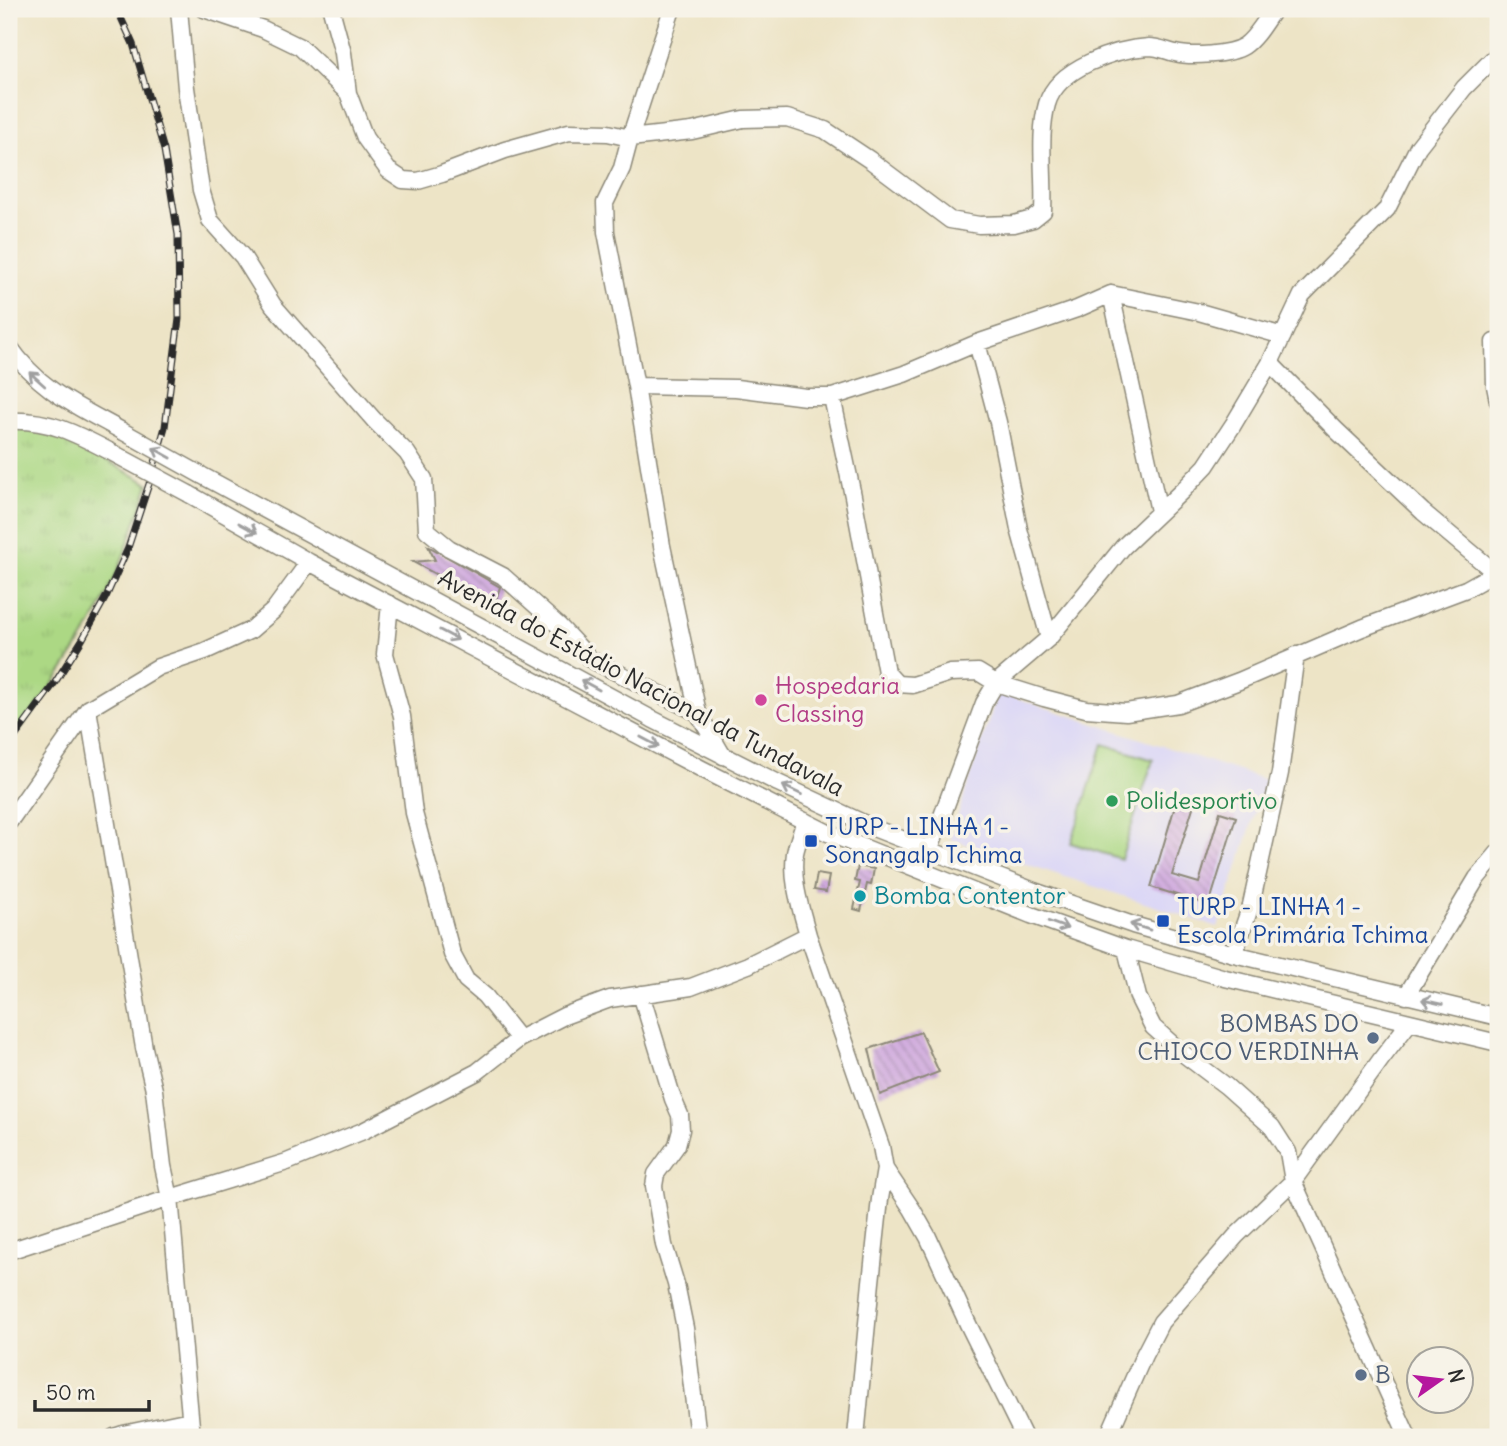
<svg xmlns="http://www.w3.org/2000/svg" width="1507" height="1446" viewBox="0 0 1507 1446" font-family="Delius,sans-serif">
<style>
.built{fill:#dad6f7}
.grass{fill:url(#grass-tufts);stroke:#6c8258;stroke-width:2}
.pitch{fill:#acd884;stroke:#6c8258;stroke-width:2}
.building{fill:url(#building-back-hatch)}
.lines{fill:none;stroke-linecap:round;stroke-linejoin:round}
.minor-casing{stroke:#8c8878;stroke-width:19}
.minor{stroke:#fff;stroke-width:16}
.rail-casing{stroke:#2b2b2b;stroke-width:7}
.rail{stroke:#f7f3e8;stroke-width:4.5;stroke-dasharray:13;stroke-linecap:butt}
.minor-bridge-casing{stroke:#8c8878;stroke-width:19;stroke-linecap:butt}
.minor-bridge{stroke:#fff;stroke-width:16}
.oneway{stroke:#a0a0a0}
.hotel-dot{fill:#d1479c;stroke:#f7f3e8;stroke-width:2.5}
.leisure-dot{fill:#2e9e5b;stroke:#f7f3e8;stroke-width:2.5}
.transit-dot{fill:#1a4fb4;stroke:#f7f3e8;stroke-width:2.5}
.culture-dot{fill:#0f9aa8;stroke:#f7f3e8;stroke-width:2.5}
.service-dot{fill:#5c6f8a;stroke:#f7f3e8;stroke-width:2.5}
.labels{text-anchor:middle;stroke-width:7;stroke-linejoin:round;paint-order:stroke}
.street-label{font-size:24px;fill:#2b2b2b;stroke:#f7f3e8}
.hotel-label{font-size:24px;fill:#b23c85;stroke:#f7f3e8;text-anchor:start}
.leisure-label{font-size:24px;fill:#27864d;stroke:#f7f3e8;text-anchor:start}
.transit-label{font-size:24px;fill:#164399;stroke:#f7f3e8;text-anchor:start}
.culture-label{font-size:24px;fill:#0d838f;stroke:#f7f3e8;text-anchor:start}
.service-label{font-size:24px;fill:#4e5e75;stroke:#f7f3e8;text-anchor:end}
</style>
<defs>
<pattern id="grass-tufts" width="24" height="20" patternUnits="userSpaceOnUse" patternTransform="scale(1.75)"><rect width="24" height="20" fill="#acd884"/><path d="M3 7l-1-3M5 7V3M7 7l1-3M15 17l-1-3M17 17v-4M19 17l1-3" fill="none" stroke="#94ba72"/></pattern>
<pattern id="building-back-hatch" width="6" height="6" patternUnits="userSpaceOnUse" patternTransform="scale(1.75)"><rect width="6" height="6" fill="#ca9fdd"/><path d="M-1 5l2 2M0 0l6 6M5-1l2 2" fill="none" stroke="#a482b3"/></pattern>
</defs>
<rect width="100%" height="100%" fill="#f7f3e8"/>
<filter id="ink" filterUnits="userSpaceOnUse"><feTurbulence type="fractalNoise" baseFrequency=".0143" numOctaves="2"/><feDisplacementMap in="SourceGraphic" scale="14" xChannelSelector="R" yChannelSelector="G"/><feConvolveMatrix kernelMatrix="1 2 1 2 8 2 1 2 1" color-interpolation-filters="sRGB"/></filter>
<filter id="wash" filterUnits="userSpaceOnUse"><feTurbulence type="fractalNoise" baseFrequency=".00686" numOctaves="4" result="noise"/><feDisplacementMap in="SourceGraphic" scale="28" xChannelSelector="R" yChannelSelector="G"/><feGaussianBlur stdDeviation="1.57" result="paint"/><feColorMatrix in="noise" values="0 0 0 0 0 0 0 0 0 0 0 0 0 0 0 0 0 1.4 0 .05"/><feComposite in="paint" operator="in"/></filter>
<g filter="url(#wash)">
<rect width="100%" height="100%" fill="#ede4c6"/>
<!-- built -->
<path class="built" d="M 998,692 L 1266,780 L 1218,927 L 950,839 Z"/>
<!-- grass -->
<path class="grass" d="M 9,428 L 33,429 L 73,442 L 149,484 C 136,522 124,559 107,595 C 81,649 44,697 9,744 Z"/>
<!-- pitch -->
<path class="pitch" d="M 1103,744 L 1153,760 L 1121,859 L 1071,843 Z"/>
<g id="blocks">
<!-- building -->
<path class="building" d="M 428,546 L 500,587 L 494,606 L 413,562 L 435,560 Z
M 1178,796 L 1195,801 L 1172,875 L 1199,883 L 1220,812 L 1236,817 L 1209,905 L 1151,887 Z
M 858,866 L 874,869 L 871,885 L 867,884 L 861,911 L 854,909 L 860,882 L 855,881 Z
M 817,874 L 829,876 L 826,892 L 814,890 Z
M 921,1032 L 939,1072 L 880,1095 L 869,1049 Z"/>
</g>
</g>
<g filter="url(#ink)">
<use href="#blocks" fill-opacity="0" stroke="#8c8878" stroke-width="2"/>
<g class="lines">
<defs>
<path id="minor" d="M 179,9 L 186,88 L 201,190 L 210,220 L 243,257 L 273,305 L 374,420 L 407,453 L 424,479 L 427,530 L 449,548 L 503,576 L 559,626 L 590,659 L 698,713
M 204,9 L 263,29 L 300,47 L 348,93 L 365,138 L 388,170 L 403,180 L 418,181 L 442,174 L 505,150 L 569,132 L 608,133 L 630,138 L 622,168 L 605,203 L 606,232 L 636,386 L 662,546 L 698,713 L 723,756
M 331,9 L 343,53 L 348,93
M 672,9 L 630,138 L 692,131 L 743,119 L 787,118 L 825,130 L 870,160 L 950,220 L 979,225 L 1014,224 L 1033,219 L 1043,211 C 1045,178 1038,135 1047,104 C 1057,68 1115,49 1149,47 C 1158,47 1167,51 1175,53 C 1190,57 1230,55 1244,46 C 1256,38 1265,21 1274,9
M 1111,294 L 1159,511
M 1494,342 L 1495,386 L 1498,401
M 977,343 L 998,422 L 1019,529 L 1049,638
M 9,346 C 39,390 77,406 122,431
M 1270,363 L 1336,430 L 1423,512 L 1498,575
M 636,386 L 736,388 L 806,397 L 832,397 L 904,374 L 977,343 L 1077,309 L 1111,294 L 1199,312 L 1283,336
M 832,397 L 853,496 L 886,672 L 897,684 L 913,685 L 950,673 L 978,672 L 996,683 L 1044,698 L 1086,709 L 1126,712 L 1178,704 L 1239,681 L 1362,628 L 1466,589 L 1498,571
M 9,421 C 49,419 77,434 111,452
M 201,475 L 652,719 L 778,783 L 876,829 L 1034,891 L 1133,925 L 1234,954 L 1498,1017
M 189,494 L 309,562 L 702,769 L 828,833 L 1031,915 L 1126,949 L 1225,978 L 1498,1043
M 390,604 L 385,654 L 402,716 L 414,813 L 452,954 L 466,980 L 485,996 L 519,1039
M 88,709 L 144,1048 L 154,1090 L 163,1166 L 170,1198 L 192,1437
M 805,821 C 802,831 797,843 795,853 C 791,881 801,909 808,935 L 881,1146 L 885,1169 L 880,1199 L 871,1282 L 856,1437
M 9,822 L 88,709 L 158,667 L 205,651 L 251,630 L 273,611 L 309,562
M 929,851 L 984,703 L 996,683 L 1049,638 L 1123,547 L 1183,490 L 1206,466 L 1233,425 L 1270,363 L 1302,295 L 1387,209 L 1418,147 L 1464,88 L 1498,54
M 1126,949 L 1138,997 L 1153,1027 L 1181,1052 L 1226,1086 L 1272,1127 L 1288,1152 L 1293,1181 L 1408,1437
M 1234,954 L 1251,905 L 1280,773 L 1296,655
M 641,994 L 673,1099 L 680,1115 L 681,1130 L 677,1145 L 656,1174 L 654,1186 L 664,1245 L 676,1284 L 685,1328 L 698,1437
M 1406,996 L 1477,878 L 1498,853
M 885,1169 L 912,1209 L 928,1237 L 968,1324 L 1024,1437
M 9,1251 L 170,1198 L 287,1162 L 363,1131 L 477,1072 L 519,1039 L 564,1016 L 610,999 L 691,987 L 748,965 L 808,935
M 114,1437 L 123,1434 L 190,1420
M 1104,1437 L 1110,1432 L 1144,1355 L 1161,1322 L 1236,1236 L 1293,1181 L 1382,1058 L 1409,1023"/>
</defs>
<!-- minor casing -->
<use href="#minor" class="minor-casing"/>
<!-- minor -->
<use href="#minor" class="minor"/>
<defs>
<path id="rail" d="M 9,745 L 54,684 L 82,640 L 106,597 L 128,548 L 149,484 L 165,427 L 179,319 L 178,235 L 164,150 L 133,44 L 117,9"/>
</defs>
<!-- rail casing -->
<use href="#rail" class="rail-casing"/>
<!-- rail -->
<use href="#rail" class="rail"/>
<defs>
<path id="minor-bridge" d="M 122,431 L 201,475
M 111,452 L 189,494"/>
</defs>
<!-- minor-bridge casing -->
<use href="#minor-bridge" class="minor-bridge-casing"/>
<!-- minor-bridge -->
<use href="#minor-bridge" class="minor-bridge"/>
</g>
<!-- one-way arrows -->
<defs><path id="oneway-shaft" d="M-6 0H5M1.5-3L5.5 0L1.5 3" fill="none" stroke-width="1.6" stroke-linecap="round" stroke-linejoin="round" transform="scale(1.75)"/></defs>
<g class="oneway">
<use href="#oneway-shaft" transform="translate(37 379) rotate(-138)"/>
<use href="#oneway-shaft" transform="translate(162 453) rotate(-151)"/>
<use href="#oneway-shaft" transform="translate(248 528) rotate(29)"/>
<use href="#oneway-shaft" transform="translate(449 635) rotate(28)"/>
<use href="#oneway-shaft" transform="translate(590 685) rotate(-151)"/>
<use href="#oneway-shaft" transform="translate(650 742) rotate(28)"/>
<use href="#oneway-shaft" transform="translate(792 790) rotate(-154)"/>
<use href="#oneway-shaft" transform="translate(1058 925) rotate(20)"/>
<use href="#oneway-shaft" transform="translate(1140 927) rotate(-163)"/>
<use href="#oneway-shaft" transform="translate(1432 1002) rotate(-167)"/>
</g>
</g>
<!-- markers -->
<circle class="hotel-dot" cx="761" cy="700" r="7"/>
<circle class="leisure-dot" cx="1112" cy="801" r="7"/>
<g class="transit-dot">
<rect x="804" y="834" width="14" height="14" rx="3.5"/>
<rect x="1156" y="914" width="14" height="14" rx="3.5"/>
</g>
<circle class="culture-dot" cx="860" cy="896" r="7"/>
<g class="service-dot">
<circle cx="1373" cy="1038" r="7"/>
<circle cx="1361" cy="1375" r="7"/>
</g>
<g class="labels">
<!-- street labels -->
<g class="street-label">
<text transform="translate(641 683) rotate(28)" y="8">Avenida do Estádio Nacional da Tundavala</text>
</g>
<!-- hotel labels -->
<g class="hotel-label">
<text x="775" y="694">Hospedaria<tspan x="775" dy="28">Classing</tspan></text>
</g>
<!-- leisure labels -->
<g class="leisure-label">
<text x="1126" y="809">Polidesportivo</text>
</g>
<!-- transit labels -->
<g class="transit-label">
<text x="825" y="835">TURP - LINHA 1 -<tspan x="825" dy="28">Sonangalp Tchima</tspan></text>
<text x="1177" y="915">TURP - LINHA 1 -<tspan x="1177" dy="28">Escola Primária Tchima</tspan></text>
</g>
<!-- culture labels -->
<g class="culture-label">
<text x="874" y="904">Bomba Contentor</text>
</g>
<!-- service labels -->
<g class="service-label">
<text x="1359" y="1032">BOMBAS DO<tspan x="1359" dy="28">CHIOCO VERDINHA</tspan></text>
<text x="1375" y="1383" text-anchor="start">B</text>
</g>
</g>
<!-- margin -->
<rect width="1507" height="1446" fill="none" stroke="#f7f3e8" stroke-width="35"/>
<!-- north arrow -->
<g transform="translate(1440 1380) rotate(76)"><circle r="33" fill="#f7f3e8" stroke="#a5a39c" stroke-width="2"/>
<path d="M0-5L12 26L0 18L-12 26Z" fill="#b5179e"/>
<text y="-10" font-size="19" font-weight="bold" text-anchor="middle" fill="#2b2b2b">N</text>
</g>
<!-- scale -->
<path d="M35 1400v10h114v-10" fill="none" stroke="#2b2b2b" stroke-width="3.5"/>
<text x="46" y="1400" font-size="21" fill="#2b2b2b" stroke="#f7f3e8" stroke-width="5" paint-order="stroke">50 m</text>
</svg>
